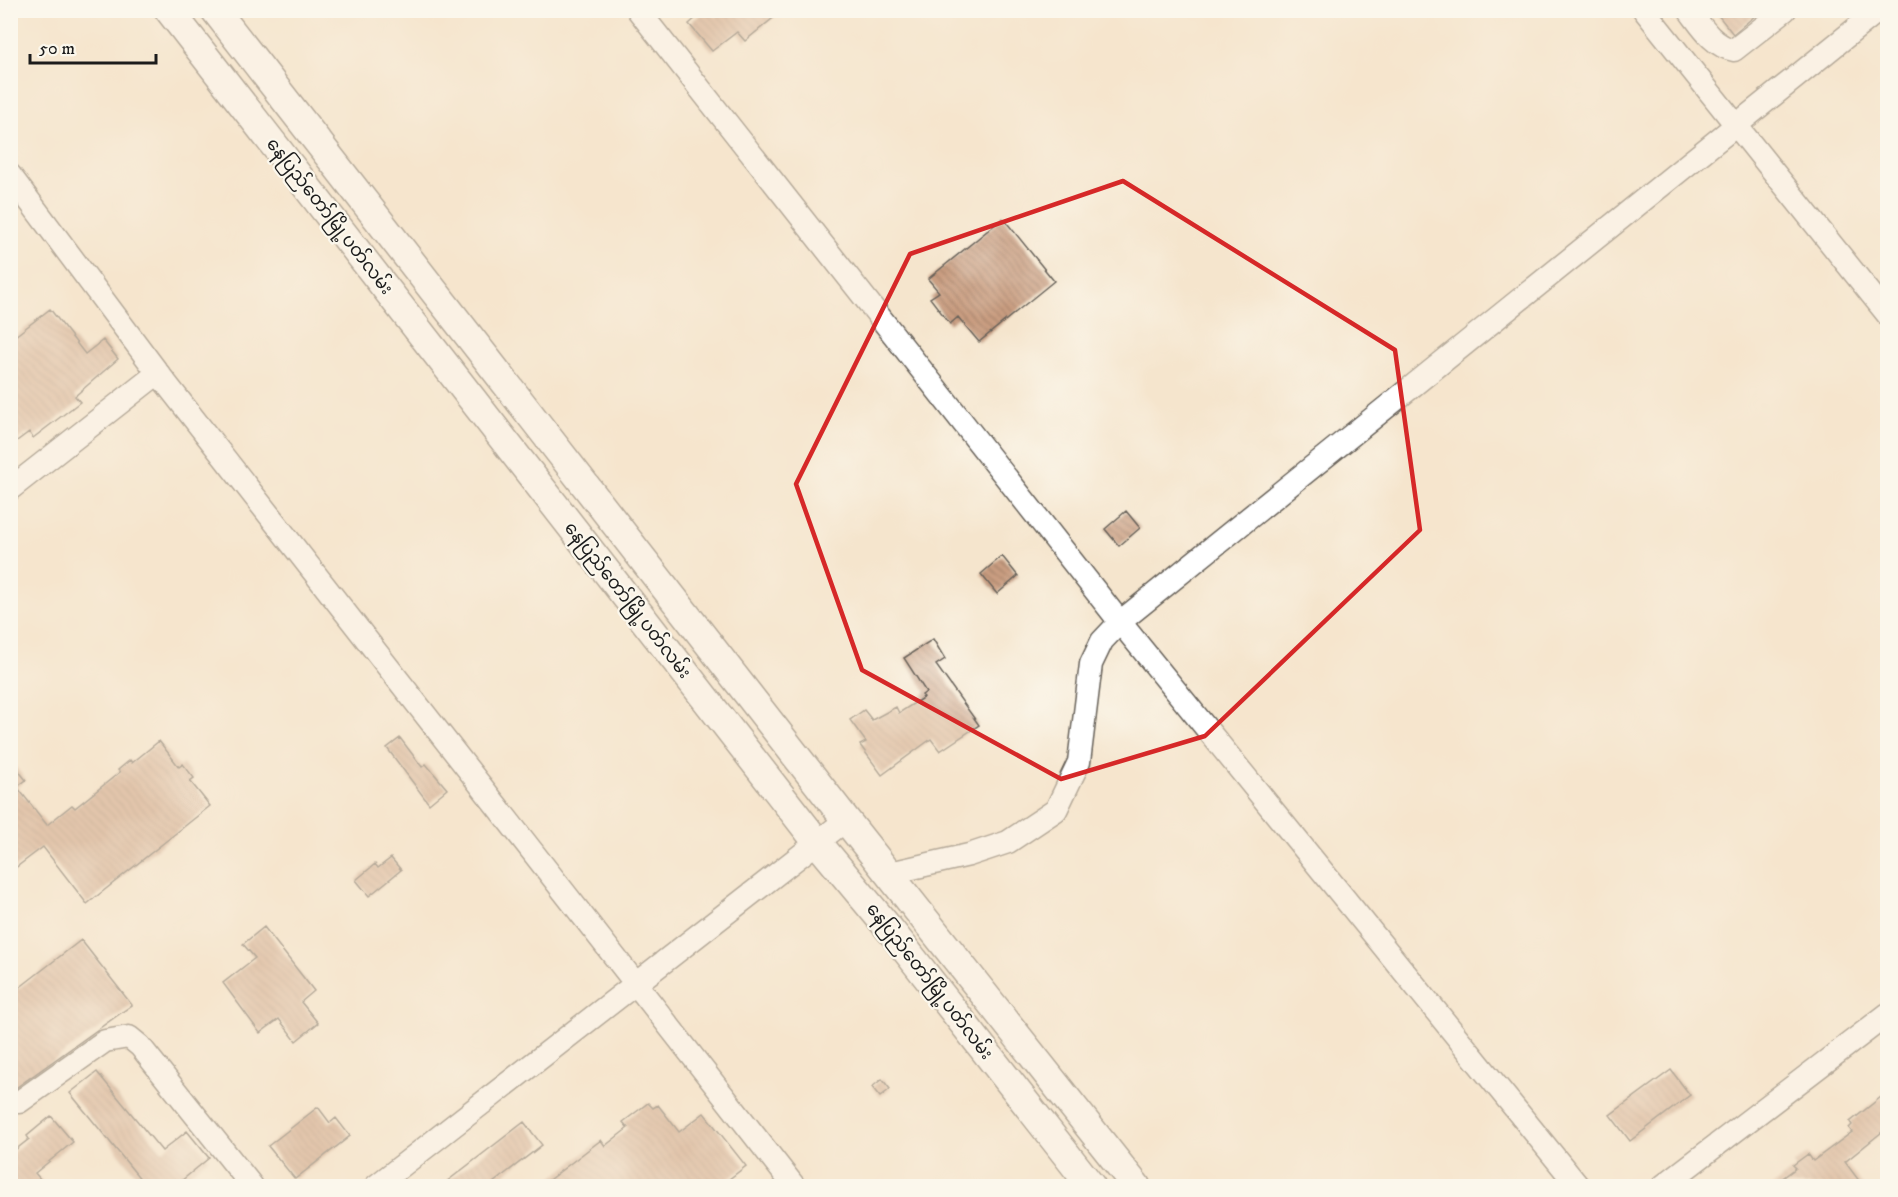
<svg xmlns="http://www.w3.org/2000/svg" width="1898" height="1197" viewBox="0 0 1898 1197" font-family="'IM FELL DW Pica','Noto Sans Myanmar',serif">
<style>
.building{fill:url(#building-back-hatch)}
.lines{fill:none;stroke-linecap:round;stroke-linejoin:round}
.minor-casing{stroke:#68625a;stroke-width:25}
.major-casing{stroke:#68625a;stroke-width:31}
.minor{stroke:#fff;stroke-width:22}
.major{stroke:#fff;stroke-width:28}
.marked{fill:none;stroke:#d62828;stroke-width:4.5;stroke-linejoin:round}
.labels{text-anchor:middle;stroke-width:4.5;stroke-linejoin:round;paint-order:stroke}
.street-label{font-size:18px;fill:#1c1c1c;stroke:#fbf7ec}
</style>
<defs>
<pattern id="building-back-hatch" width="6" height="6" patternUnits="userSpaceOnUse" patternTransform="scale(1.5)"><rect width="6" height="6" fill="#ca9e81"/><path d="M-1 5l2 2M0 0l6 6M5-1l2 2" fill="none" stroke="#a38069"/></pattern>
</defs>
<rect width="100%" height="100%" fill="#fbf7ec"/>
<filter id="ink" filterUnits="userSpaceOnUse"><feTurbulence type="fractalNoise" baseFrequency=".0167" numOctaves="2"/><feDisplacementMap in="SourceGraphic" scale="12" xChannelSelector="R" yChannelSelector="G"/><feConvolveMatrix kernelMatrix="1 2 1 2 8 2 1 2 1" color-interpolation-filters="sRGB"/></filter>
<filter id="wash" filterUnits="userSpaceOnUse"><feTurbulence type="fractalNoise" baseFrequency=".008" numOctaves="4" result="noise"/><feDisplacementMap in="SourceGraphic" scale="24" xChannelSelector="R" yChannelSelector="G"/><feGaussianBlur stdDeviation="1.35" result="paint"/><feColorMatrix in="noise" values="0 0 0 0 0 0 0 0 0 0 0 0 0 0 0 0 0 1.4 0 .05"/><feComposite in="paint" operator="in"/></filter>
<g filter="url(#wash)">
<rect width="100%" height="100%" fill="#f5e5cd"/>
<g id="blocks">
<!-- building -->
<path class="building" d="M 705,10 L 711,10 L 716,17 L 725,10 L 783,10 L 745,41 L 737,32 L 712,51 L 689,24 Z
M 1714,10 L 1762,10 L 1733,34 Z
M 1003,218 L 1054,281 L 979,342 L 958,317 L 950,324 L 930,298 L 939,292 L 928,279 Z
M 50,309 L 85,354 L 103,340 L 118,359 L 75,396 L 80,402 L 33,438 L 29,432 L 10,446 L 10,340 Z
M 1126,511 L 1140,528 L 1119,546 L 1105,529 Z
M 1002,556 L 1018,576 L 997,594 L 981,574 Z
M 933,639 L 945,659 L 936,665 L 979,725 L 940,751 L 931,739 L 882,775 L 860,745 L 866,742 L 850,720 L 864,710 L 872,720 L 896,707 L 899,713 L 924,697 L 922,695 L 926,692 L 904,658 Z
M 400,738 L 422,767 L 426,764 L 447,789 L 429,804 L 387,748 Z
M 159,741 L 179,767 L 183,764 L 194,778 L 190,781 L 210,806 L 87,904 L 43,847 L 10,872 L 10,760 L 26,780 L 17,787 L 47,825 L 72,805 L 75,808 L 120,772 L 118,770 L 130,760 L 132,763 Z
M 391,858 L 401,870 L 369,896 L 356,880 L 375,864 L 378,868 Z
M 264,927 L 314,991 L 301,1002 L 318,1023 L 296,1041 L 279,1019 L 260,1033 L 223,983 L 255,958 L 243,944 Z
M 81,940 L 132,1005 L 10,1092 L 10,995 Z
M 1671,1070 L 1690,1095 L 1630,1141 L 1610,1115 Z
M 97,1072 L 162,1151 L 187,1131 L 209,1158 L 175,1186 L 146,1186 L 70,1093 Z
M 882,1079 L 890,1089 L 880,1097 L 872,1087 Z
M 1881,1097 L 1887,1104 L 1887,1128 L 1845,1162 L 1863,1186 L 1772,1186 L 1796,1168 L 1793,1165 L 1808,1154 L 1813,1161 L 1852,1132 L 1849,1128 L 1852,1125 L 1850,1122 Z
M 648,1103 L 653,1108 L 658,1105 L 679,1132 L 704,1113 L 746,1166 L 720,1186 L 541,1186 L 601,1140 L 605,1146 L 628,1128 L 623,1122 Z
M 318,1107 L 330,1123 L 336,1118 L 350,1136 L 295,1179 L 268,1146 Z
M 51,1116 L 73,1142 L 35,1173 L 46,1186 L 10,1186 L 10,1154 L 29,1139 L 27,1136 Z
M 524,1122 L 542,1145 L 489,1186 L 441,1186 Z"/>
</g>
</g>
<g filter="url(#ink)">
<use href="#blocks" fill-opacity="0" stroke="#68625a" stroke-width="1.5"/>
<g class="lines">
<defs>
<path id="minor" d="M 638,10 L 1120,622 L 1578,1186
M 1644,10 L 1888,315
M 1689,10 C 1702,27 1713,46 1734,50 L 1785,10
M 10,175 L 158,373 L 10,489
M 158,373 L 794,1186
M 890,873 L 969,855 L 1008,842 L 1056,810 L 1079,762 L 1091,664 L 1102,641 L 1120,622 L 1879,10
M 19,1102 L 105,1041 L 129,1037 L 140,1046 L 252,1186
M 376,1186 L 846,820
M 1663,1186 L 1888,1014"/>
<path id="major" d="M 169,10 L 817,842 L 891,931 L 1091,1186
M 215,10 L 846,820 L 1136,1186"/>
</defs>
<!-- minor casing -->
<use href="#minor" class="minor-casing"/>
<!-- major casing -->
<use href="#major" class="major-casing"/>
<!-- minor -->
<use href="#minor" class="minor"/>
<!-- major -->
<use href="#major" class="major"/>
</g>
</g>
<!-- marked area -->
<path d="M0 0H1898V1197H0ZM 1123,181 L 1395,350 L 1420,530 L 1205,736 L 1061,779 L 862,670 L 796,484 L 910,254 Z" fill="#f5e5cd" fill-opacity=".55" fill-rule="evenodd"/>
<path class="marked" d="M 1123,181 L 1395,350 L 1420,530 L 1205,736 L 1061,779 L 862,670 L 796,484 L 910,254 Z"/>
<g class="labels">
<!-- street labels -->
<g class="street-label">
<text transform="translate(330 216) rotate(52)" y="6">နေပြည်တော်မြို့ပတ်လမ်း</text>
<text transform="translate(628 600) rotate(52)" y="6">နေပြည်တော်မြို့ပတ်လမ်း</text>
<text transform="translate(930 981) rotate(52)" y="6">နေပြည်တော်မြို့ပတ်လမ်း</text>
</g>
</g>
<!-- margin -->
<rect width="1898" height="1197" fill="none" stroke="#fbf7ec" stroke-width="36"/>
<!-- scale -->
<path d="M30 54v9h126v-9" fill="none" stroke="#1c1c1c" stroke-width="3"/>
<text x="39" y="54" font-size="18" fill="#1c1c1c" stroke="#fbf7ec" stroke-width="4.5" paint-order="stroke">50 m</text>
</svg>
